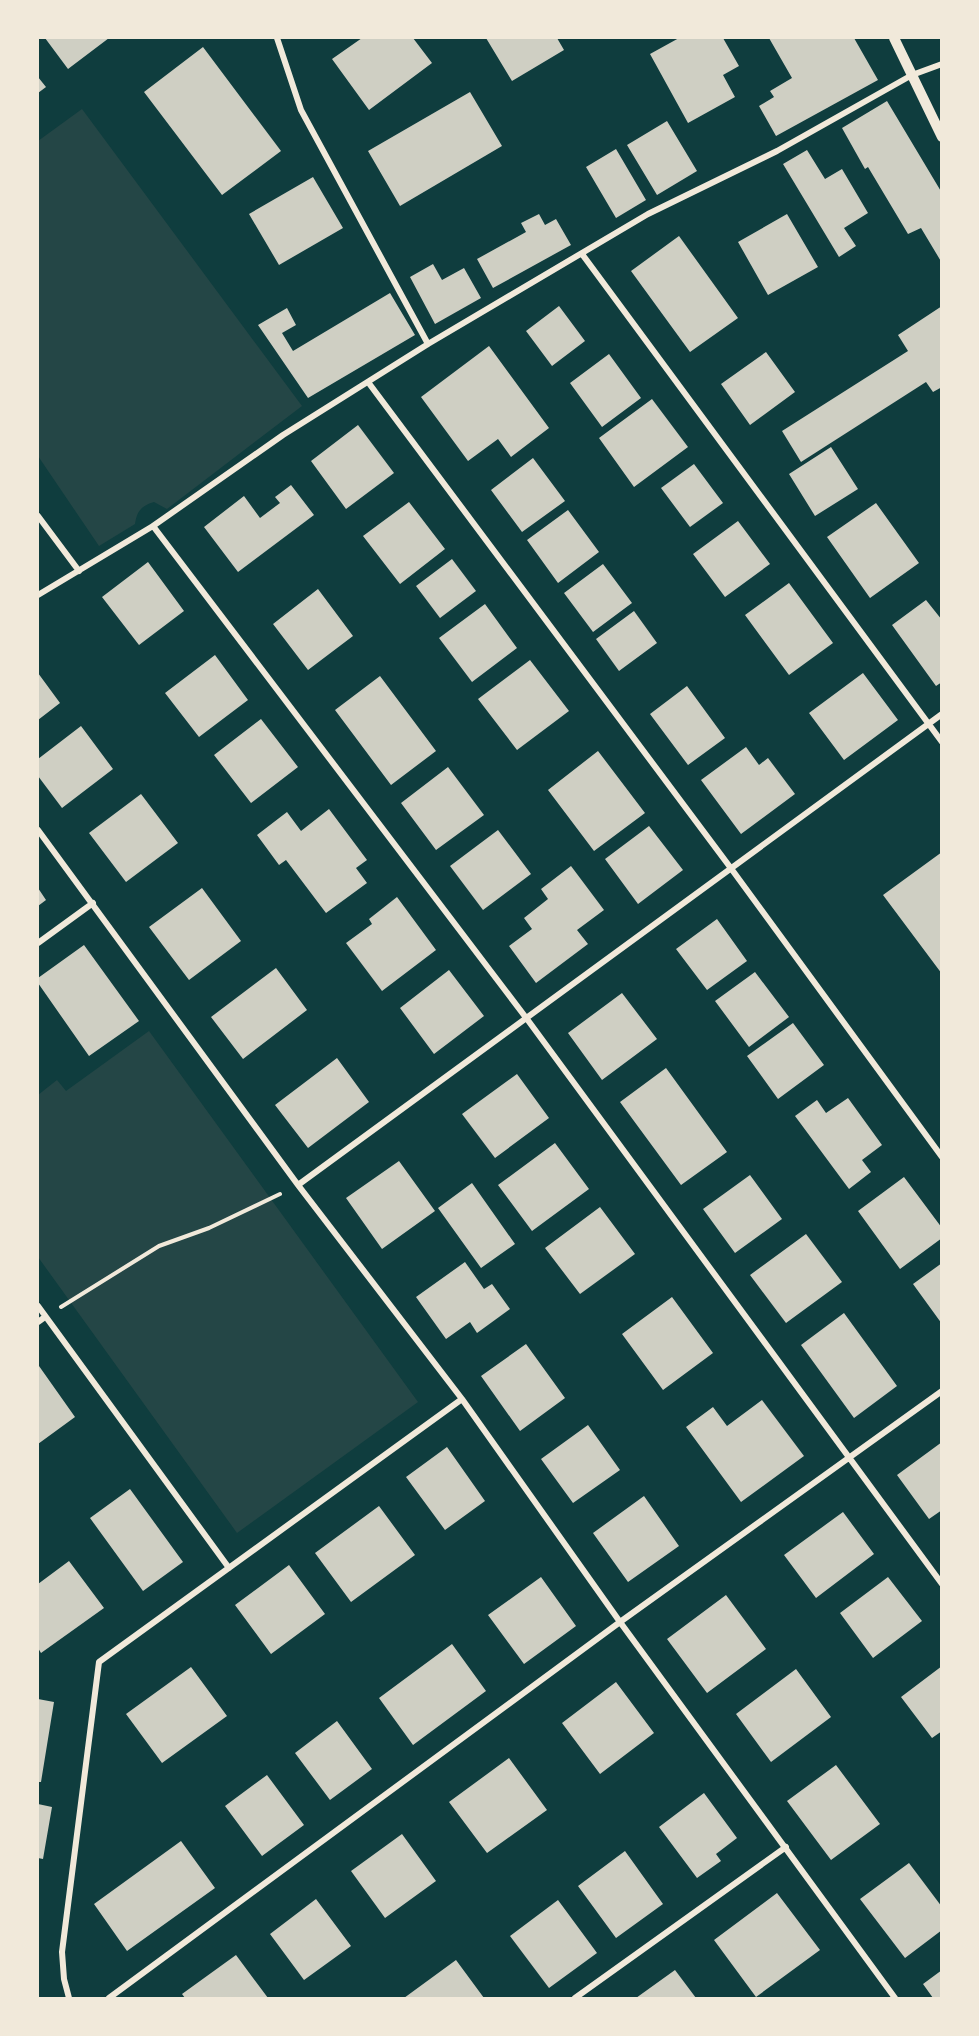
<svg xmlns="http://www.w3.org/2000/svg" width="979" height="2036" viewBox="0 0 979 2036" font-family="Overpass,sans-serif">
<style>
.green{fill:#244646}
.building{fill:#cfcfc3}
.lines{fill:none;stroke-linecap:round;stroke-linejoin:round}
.path{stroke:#f1e9da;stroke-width:4}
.minor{stroke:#f1e9da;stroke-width:6}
.tertiary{stroke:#f1e9da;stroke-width:10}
</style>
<rect width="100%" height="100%" fill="#0f3d3e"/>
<!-- green -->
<path class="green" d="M 82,109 L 302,406 L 167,509 L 154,502 C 141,506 137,511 135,524 L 99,546 L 38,456 L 38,141 Z
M 149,1031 L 418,1402 L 237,1533 L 38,1257 L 38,1095 L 57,1080 L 66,1091 Z"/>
<!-- building -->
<path class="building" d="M 45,38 L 109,38 L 68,69 Z
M 362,38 L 413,38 L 432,63 L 369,110 L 332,59 Z
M 486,38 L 557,38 L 564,50 L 512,81 Z
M 679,38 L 723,38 L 739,66 L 723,75 L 735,97 L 688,123 L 650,54 Z
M 769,38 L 854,38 L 878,80 L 776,136 L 759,106 L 774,97 L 770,91 L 792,78 Z
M 203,47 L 281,151 L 222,195 L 144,92 Z
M 38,77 L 46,87 L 38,93 Z
M 470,92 L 502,146 L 400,206 L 368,151 Z
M 887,101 L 942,193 L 942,263 L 921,228 L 908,234 L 868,167 L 865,169 L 842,128 Z
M 667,121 L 697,171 L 657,195 L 627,145 Z
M 616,149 L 646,200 L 616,218 L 586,167 Z
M 807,150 L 825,179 L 842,169 L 868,213 L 844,228 L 856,246 L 839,257 L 783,164 Z
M 313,177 L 343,228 L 279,265 L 249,214 Z
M 539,214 L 545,225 L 556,219 L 571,245 L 493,288 L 477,259 L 526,232 L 521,223 Z
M 787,214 L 818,267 L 768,295 L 738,242 Z
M 679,236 L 738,318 L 690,352 L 631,271 Z
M 433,264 L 442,280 L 464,268 L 481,298 L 435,324 L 410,277 Z
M 390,293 L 415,335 L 308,398 L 258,325 L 287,308 L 296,325 L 282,333 L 293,351 Z
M 559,306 L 585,341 L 552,366 L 526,331 Z
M 942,306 L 942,387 L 933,392 L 926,382 L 801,462 L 782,431 L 908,351 L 898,335 Z
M 489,346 L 549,428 L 511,457 L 498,439 L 468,461 L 421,397 Z
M 766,352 L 795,392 L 750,425 L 721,384 Z
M 609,354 L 641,398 L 602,427 L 570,383 Z
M 652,399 L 688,447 L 634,487 L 599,438 Z
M 358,425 L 394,473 L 346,509 L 311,461 Z
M 831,447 L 858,489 L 815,516 L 789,474 Z
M 533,458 L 565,501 L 522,532 L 491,490 Z
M 694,464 L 723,503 L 690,527 L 661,488 Z
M 291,485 L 314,515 L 238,572 L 204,527 L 244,496 L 260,518 L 280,503 L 275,497 Z
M 409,502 L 445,549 L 400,584 L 363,536 Z
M 876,503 L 919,563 L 870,598 L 827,537 Z
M 568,510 L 599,552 L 558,583 L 527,540 Z
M 738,521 L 770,564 L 725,597 L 693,554 Z
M 452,559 L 476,591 L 440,618 L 416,586 Z
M 148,562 L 184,611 L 139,645 L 102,597 Z
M 603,564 L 632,603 L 593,632 L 564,593 Z
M 789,583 L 833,643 L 789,675 L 745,615 Z
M 318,589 L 353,636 L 308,670 L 273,624 Z
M 926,600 L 942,620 L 942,682 L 936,686 L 892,625 Z
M 485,604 L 517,648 L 472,682 L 439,638 Z
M 634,611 L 657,643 L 619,671 L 596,639 Z
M 215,655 L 248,700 L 199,737 L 165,693 Z
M 530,660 L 569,711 L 517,750 L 478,699 Z
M 38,673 L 60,703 L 38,720 Z
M 863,673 L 898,720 L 844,760 L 809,713 Z
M 380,676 L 436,751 L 391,785 L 335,710 Z
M 687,686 L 725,738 L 688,765 L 650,714 Z
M 261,719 L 298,767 L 251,803 L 214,755 Z
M 81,726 L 113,769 L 62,808 L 38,776 L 38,759 Z
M 746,747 L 759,765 L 768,758 L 795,794 L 741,834 L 701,780 Z
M 598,751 L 645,813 L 594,851 L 548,790 Z
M 448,767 L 484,815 L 436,850 L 401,803 Z
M 141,794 L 178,843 L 126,882 L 89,833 Z
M 329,809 L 367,860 L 356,868 L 367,883 L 326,913 L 286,860 L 279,865 L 257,835 L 287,812 L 301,831 Z
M 649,826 L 683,870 L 638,904 L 605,859 Z
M 498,830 L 531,874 L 483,910 L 450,866 Z
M 942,852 L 942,974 L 883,895 Z
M 571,866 L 604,910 L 577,930 L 588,944 L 536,983 L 509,946 L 532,929 L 524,918 L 548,899 L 541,889 Z
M 38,888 L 46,900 L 38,906 Z
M 202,888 L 241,941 L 189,980 L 149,927 Z
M 397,897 L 436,950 L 382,991 L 346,943 L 372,924 L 369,919 Z
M 717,919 L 747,961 L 707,990 L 676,949 Z
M 84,945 L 139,1021 L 89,1056 L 38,983 L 38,978 Z
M 276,968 L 307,1010 L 243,1059 L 211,1017 Z
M 449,970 L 484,1016 L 434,1054 L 400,1008 Z
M 755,972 L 789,1017 L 749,1047 L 715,1001 Z
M 622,993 L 657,1039 L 602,1080 L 568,1033 Z
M 793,1023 L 824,1065 L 778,1099 L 747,1056 Z
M 337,1058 L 369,1102 L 308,1148 L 275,1105 Z
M 666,1068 L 727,1152 L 681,1185 L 620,1102 Z
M 517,1074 L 549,1118 L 495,1158 L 462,1114 Z
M 848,1098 L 882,1145 L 862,1160 L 871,1172 L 849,1189 L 795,1116 L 817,1100 L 826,1113 Z
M 555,1143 L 589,1189 L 532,1231 L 498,1185 Z
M 399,1161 L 435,1211 L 382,1249 L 346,1198 Z
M 750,1175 L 782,1219 L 735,1253 L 703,1209 Z
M 904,1177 L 942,1228 L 942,1238 L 900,1269 L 858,1211 Z
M 472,1183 L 515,1244 L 481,1268 L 438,1208 Z
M 600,1207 L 635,1254 L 580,1294 L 545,1248 Z
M 806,1234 L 842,1282 L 786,1323 L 750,1275 Z
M 465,1262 L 484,1289 L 492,1284 L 510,1309 L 477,1333 L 470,1322 L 446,1339 L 416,1297 Z
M 942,1263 L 942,1324 L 913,1284 Z
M 672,1297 L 713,1353 L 663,1390 L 622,1334 Z
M 844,1313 L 897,1386 L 854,1418 L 801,1345 Z
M 526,1344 L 565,1398 L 520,1431 L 481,1376 Z
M 39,1366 L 75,1417 L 38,1444 L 38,1367 Z
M 762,1400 L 804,1456 L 741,1502 L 686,1427 L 713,1407 L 727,1426 Z
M 588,1425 L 620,1470 L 573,1503 L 541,1459 Z
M 942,1442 L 942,1510 L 929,1519 L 897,1475 Z
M 447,1447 L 485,1501 L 445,1530 L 406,1477 Z
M 130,1489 L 183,1562 L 143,1591 L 90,1518 Z
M 644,1496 L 679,1546 L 628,1582 L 593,1533 Z
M 379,1506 L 415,1555 L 351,1602 L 315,1553 Z
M 843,1512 L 874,1554 L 816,1598 L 784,1555 Z
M 69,1561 L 104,1608 L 41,1653 L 38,1648 L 38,1584 Z
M 289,1565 L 325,1614 L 271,1654 L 235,1605 Z
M 541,1577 L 576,1626 L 524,1664 L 488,1615 Z
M 888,1577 L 922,1621 L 873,1658 L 840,1613 Z
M 726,1595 L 766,1649 L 707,1693 L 667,1639 Z
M 452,1644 L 486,1691 L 413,1745 L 379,1698 Z
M 942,1666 L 942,1731 L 932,1738 L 901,1697 Z
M 191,1667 L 227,1716 L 162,1763 L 126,1714 Z
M 796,1669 L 831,1717 L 771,1762 L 736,1714 Z
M 616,1682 L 654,1733 L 600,1774 L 562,1723 Z
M 38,1699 L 54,1702 L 41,1782 L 38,1782 Z
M 337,1721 L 372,1769 L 330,1800 L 295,1753 Z
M 509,1758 L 547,1810 L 487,1853 L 449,1802 Z
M 836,1765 L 880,1824 L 831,1860 L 787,1801 Z
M 267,1775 L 304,1825 L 262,1856 L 225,1806 Z
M 704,1793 L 737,1838 L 716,1854 L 721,1861 L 697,1878 L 659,1827 Z
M 38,1804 L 52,1807 L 43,1859 L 38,1858 Z
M 402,1834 L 436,1881 L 385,1918 L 351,1871 Z
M 181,1841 L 215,1888 L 127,1951 L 94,1904 Z
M 625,1851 L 663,1904 L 616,1938 L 578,1886 Z
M 909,1863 L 942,1907 L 942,1930 L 905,1958 L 860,1899 Z
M 777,1893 L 820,1950 L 756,1997 L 714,1940 Z
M 316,1899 L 351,1946 L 304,1980 L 270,1934 Z
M 558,1900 L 597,1953 L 549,1988 L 510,1936 Z
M 236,1955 L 268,1998 L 185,1998 L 182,1994 Z
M 456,1960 L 484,1998 L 404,1998 Z
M 675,1970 L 696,1998 L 636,1998 Z
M 942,1970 L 942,1998 L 933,1998 L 923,1984 Z"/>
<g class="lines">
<!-- path -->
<path class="path" d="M 61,1307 L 159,1246 L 209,1228 L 280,1194"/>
<!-- minor -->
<path class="minor" d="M 277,38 L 301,110 L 428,344
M 582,254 L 942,742
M 368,382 L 730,867 L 942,1157
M 38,516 L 79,571
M 153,526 L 527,1019 L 942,1584
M 38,595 L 153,526 L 283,435 L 428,344 L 648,214 L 777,151 L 912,75 L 942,64
M 38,830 L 298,1185 L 462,1399 L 620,1622 L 895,1998
M 38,943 L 93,903
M 298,1185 L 942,714
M 38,1306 L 229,1568
M 38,1322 L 45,1317
M 69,1998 L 64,1979 L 62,1952 L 99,1662 L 462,1399
M 109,1998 L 620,1622 L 942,1391
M 575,1998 L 786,1847"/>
<!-- tertiary -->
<path class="tertiary" d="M 894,38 L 942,137"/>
</g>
<!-- border -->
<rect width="979" height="2036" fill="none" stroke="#f1e9da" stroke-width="78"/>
</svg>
